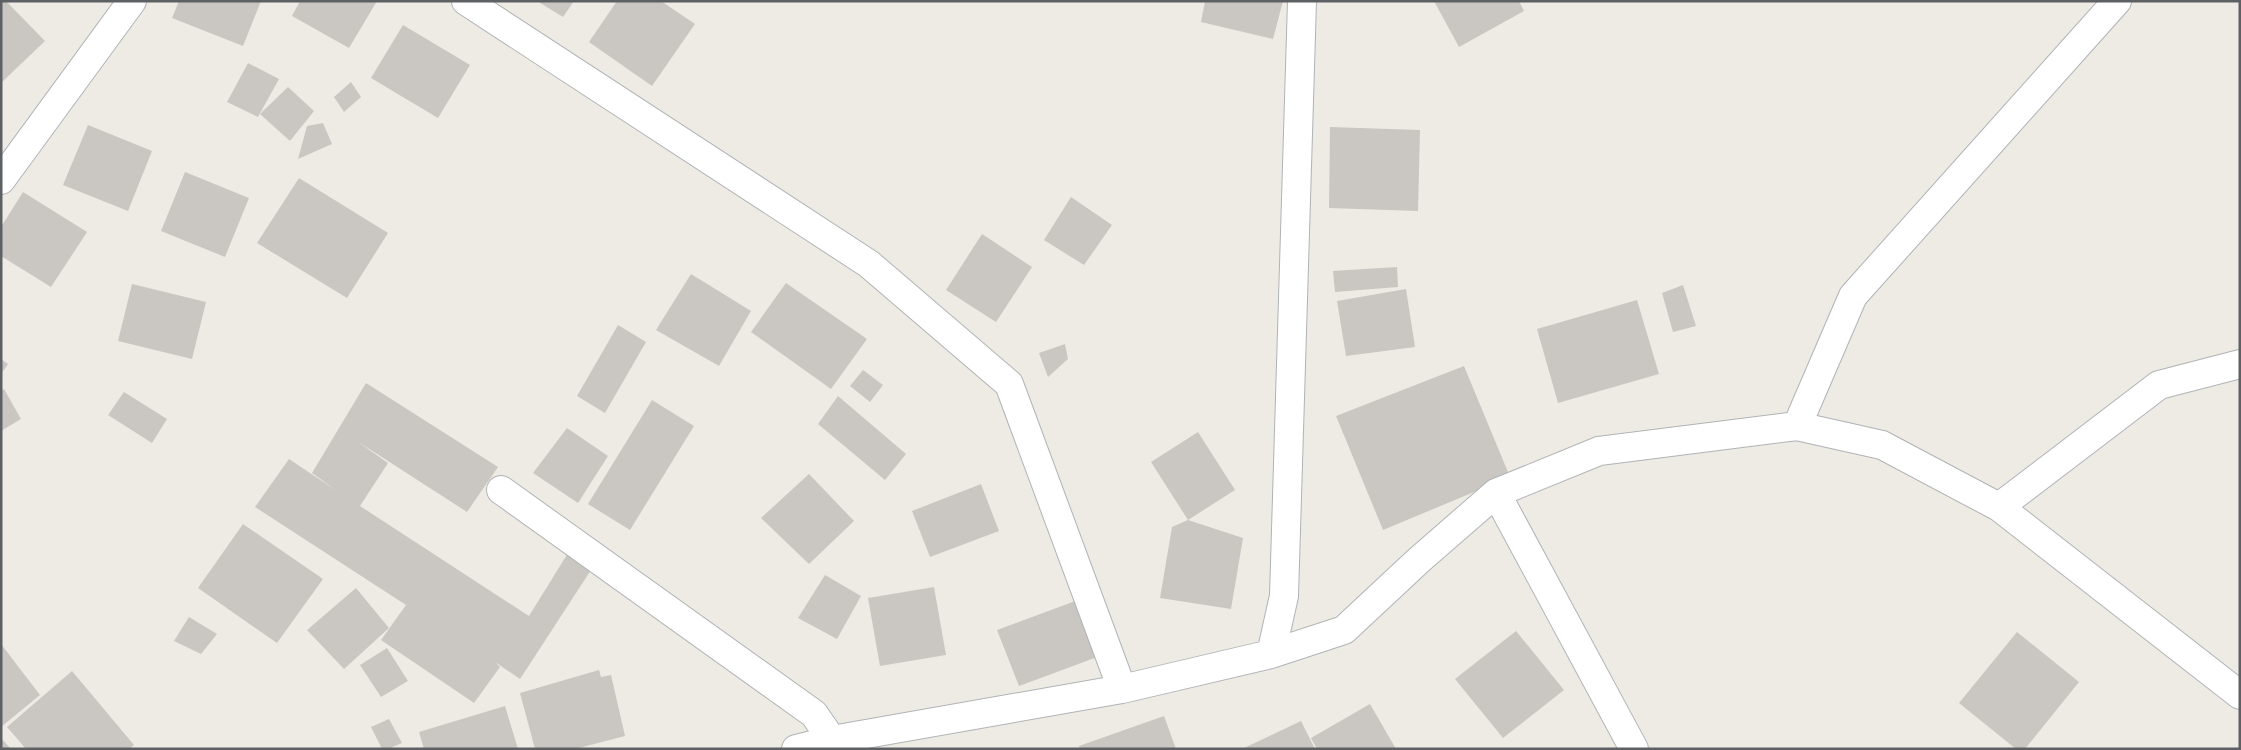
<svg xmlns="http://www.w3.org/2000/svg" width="2241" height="750" viewBox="0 0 2241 750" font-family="Mulish,sans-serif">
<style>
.building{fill:#cac6c2}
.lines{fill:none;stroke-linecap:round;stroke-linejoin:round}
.minor-casing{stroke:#b0b3b6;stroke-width:30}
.minor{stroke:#fff;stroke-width:28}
</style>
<rect width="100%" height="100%" fill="#eeebe5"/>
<!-- building -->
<path class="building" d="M 1,1 L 6,1 L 45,41 L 1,83 Z
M 179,1 L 261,1 L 243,46 L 172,18 Z
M 300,1 L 377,1 L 349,48 L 292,16 Z
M 537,1 L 574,1 L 563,17 Z
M 617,1 L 661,1 L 695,24 L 652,86 L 589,42 Z
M 1205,1 L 1283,1 L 1273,39 L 1201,22 Z
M 1434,1 L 1519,1 L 1524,11 L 1459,47 Z
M 403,25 L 470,65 L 438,118 L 371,78 Z
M 248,63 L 279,79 L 258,117 L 227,102 Z
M 351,82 L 361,97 L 344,112 L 334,97 Z
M 288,87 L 314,111 L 290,141 L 260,114 Z
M 323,123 L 332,144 L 298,159 L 307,126 Z
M 88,125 L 152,151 L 128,211 L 63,185 Z
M 1330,127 L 1420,130 L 1418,211 L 1329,208 Z
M 185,172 L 249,198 L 225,257 L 161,231 Z
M 299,178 L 388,233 L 347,298 L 257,243 Z
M 23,192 L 87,232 L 51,287 L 1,256 L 1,227 Z
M 1071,197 L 1112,225 L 1084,265 L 1044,240 Z
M 982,234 L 1032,267 L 996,322 L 946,290 Z
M 1397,267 L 1398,287 L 1335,292 L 1333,271 Z
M 691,274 L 751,311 L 719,366 L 656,330 Z
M 786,283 L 867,339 L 831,389 L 751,332 Z
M 132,284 L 206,302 L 192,359 L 118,341 Z
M 1683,285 L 1696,326 L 1673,332 L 1662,293 Z
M 1406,289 L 1415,347 L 1346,356 L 1337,301 Z
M 1637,300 L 1659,374 L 1558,403 L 1537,329 Z
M 618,325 L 646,342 L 605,413 L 577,396 Z
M 1065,344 L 1068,359 L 1048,377 L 1039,353 Z
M 1,359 L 8,364 L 1,374 Z
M 1464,366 L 1510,477 L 1383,530 L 1336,416 Z
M 863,370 L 883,385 L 870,402 L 850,386 Z
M 366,383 L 498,467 L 467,512 L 357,441 L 388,463 L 360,506 L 529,616 L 568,553 L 593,567 L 520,679 L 495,662 L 500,667 L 474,703 L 381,640 L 406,605 L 255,507 L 289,459 L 337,491 L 312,473 Z
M 4,389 L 21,419 L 1,431 L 1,391 Z
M 124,392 L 167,419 L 152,443 L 108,415 Z
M 838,396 L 906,454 L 885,480 L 818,424 Z
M 652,400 L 694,426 L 630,530 L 588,504 Z
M 567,428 L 608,456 L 578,503 L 533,473 Z
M 1198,432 L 1235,490 L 1188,520 L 1243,538 L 1231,609 L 1160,598 L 1172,527 L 1188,520 L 1151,462 Z
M 809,474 L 854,521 L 809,564 L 761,518 Z
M 981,484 L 999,531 L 930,557 L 912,511 Z
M 243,524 L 323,579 L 277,643 L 198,588 Z
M 825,575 L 861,596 L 837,639 L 798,618 Z
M 934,587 L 946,655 L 880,666 L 868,598 Z
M 356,588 L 389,628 L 344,669 L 307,630 Z
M 1078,600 L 1100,656 L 1019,686 L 997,630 Z
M 189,617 L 217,634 L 201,654 L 174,641 Z
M 1516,631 L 1564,690 L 1503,738 L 1455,679 Z
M 2017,632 L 2079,682 L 2025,749 L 2016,749 L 1959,703 Z
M 1,644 L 40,695 L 1,727 Z
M 387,648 L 408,681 L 381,697 L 360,665 Z
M 599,670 L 601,677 L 611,675 L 625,736 L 575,749 L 535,749 L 520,693 Z
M 72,671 L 134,745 L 129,749 L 26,749 L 7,727 Z
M 1370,704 L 1396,749 L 1317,749 L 1311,738 Z
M 505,706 L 518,749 L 424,749 L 419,732 Z
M 1164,716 L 1176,749 L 1080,749 L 1079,746 Z
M 389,719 L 402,743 L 388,749 L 382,749 L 371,727 Z
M 1301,721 L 1315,749 L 1242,749 Z
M 1,738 L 11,749 L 1,749 Z"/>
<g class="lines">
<defs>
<path id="minor" d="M 466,1 L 869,264 L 1009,384 L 1122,689
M 1,180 L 132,1
M 1797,426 L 1853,296 L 2117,1
M 501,490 L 814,714 L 832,740 L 830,749
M 1496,493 L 1634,749
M 1999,507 L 2159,385 L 2240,364
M 1271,654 L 1344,630 L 1419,560 L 1496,493 L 1599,451 L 1797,426 L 1882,445 L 1999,507 L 2240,695
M 796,749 L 832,740 L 1122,689 L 1271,654 L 1284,596 L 1302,1"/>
</defs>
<!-- minor casing -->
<use href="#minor" class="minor-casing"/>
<!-- minor -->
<use href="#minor" class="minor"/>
</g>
<!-- border -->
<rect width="2241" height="750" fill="none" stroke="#5d6164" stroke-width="5"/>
</svg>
